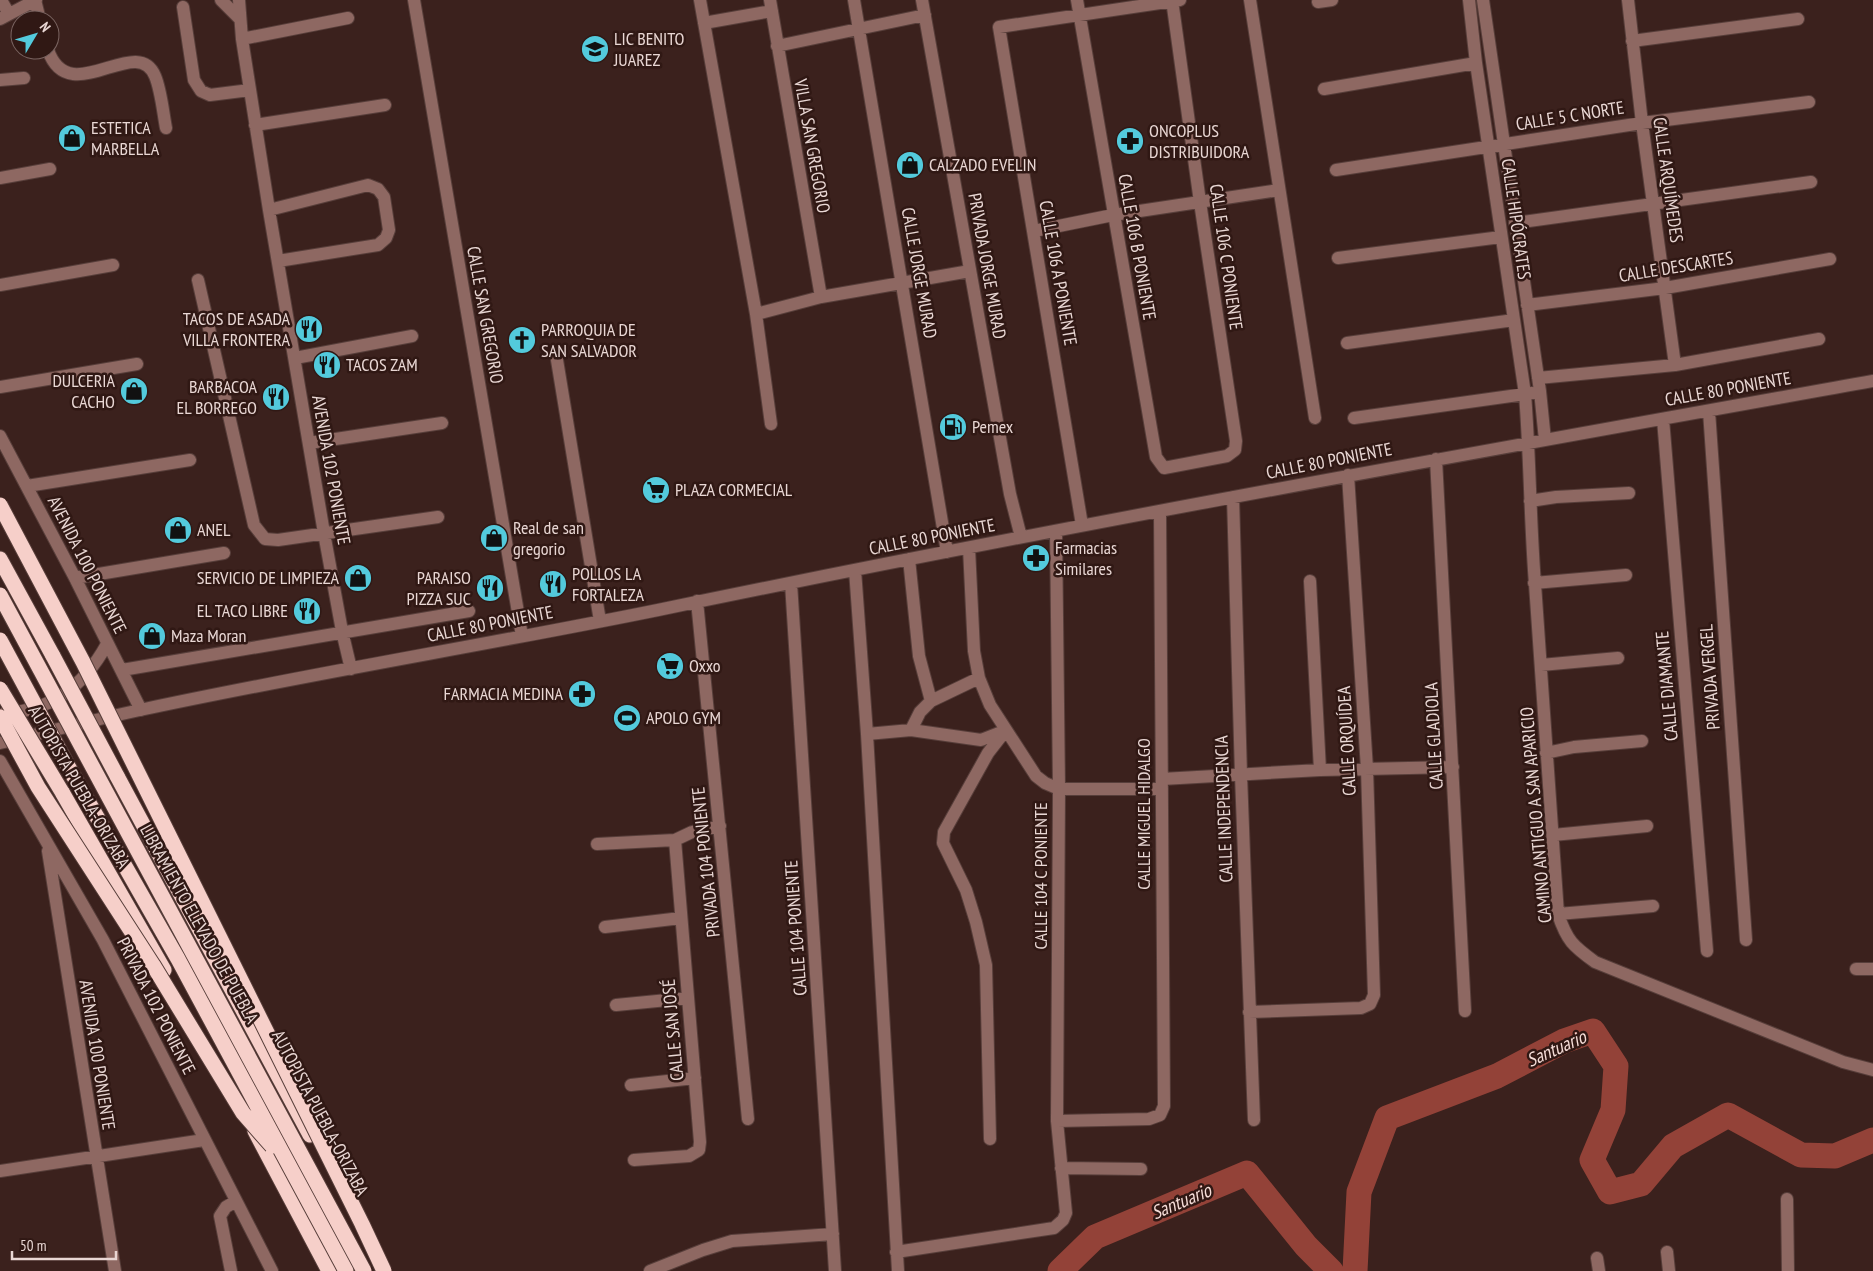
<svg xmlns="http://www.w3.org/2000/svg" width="1873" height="1271" viewBox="0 0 1873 1271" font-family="'PT Sans Narrow',sans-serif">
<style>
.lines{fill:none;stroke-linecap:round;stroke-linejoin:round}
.river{stroke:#934238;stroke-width:25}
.minor-casing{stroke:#573e3a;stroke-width:14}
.highway-casing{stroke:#573e3a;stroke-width:17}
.minor{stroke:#8e6862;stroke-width:12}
.highway{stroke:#f6cfc9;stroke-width:15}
.highway-bridge-casing{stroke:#573e3a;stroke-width:17;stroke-linecap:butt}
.highway-bridge{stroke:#f6cfc9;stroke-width:15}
.labels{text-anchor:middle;stroke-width:5;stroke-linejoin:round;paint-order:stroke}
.poi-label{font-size:18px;fill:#e9d7d4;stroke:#301814;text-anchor:start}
.street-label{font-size:18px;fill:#e9d7d4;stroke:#301814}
.water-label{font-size:19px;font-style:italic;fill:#f6ddd8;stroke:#301814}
</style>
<rect width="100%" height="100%" fill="#3b211d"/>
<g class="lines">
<!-- river -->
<path class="river" d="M 1060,1271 L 1095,1237 L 1247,1173 L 1306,1246 L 1331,1271
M 1355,1271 L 1359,1192 L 1387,1118 L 1497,1076 L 1564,1041 L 1593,1031 L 1616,1066 L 1613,1110 L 1592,1160 L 1610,1192 L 1641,1184 L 1673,1146 L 1728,1115 L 1801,1155 L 1835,1156 L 1873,1140"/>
<defs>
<path id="minor" d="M 1,0 L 9,14
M 35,0 L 40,20
M 221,0 L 239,18
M 239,0 L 242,39 L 269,210 L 324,533 L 342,631 L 351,669
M 414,0 L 522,636
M 700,0 L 756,314 L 771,424
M 770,0 L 821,297
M 854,0 L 947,552
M 922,0 L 1010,494 L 1021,537
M 1077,0 L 1156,457 L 1164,468 L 1227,456 L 1235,450 L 1236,441 L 1200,202 L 1172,0
M 1250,0 L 1315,418
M 1469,0 L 1476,63 L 1525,394 C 1530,457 1530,521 1535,584 C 1542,694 1551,804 1558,914 C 1567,941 1573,946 1595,962 L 1843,1062 L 1873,1070
M 1483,0 L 1540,391 L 1545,440
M 1628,0 L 1642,123 L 1675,365
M 1318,2 L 1332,0
M 183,7 L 194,80 L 201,91 L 210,95 L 250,90
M 0,19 L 36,0
M 704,23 L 772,11
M 242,39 L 348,18
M 1632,41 L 1798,19
M 777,46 L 925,15
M 48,50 C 69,111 137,32 155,76 C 161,90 163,112 166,128
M 0,80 L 24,78
M 1324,89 L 1476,63
M 255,125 L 385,105
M 1336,170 L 1642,123 L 1809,102
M 0,178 L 50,169
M 269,210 L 368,185 L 378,189 L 384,197 L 389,230 L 386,238 L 378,245 L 278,261
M 1515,223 L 1811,182
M 1034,231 L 1113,215 L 1279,190
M 1338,258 L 1501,237
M 198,280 L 254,525 L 265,539 L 278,540 L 438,517
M 0,285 L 113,265
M 1527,305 L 1665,288 L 1830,259
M 756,314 L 821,297 L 970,271
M 1347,343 L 1514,320
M 556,354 L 600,621
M 295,358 L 412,336
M 1538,378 L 1675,365 L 1819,339
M 0,387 L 137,364
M 1709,411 L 1746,940
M 1354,418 L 1532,393
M 1663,419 L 1707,951
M 0,436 L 75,578 L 141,710
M 309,443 L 442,423
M 1436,459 L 1465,1011
M 27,486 L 190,460
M 1233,497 L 1241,775 L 1254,1120
M 1530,501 L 1556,497 L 1629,493
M 1082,525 L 999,27 L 1180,0
M 969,548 L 974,651 L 979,678 L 990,705 L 1036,776 L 1045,783 L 1059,789 L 1162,789
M 909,559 L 919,656 L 931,701
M 855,570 L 867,734 L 898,1271
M 75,578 L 224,553
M 1310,581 L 1320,770
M 791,583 L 835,1271
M 1534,583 L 1626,575
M 697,601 L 748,1119
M 1541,665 L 1618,658
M 122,670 L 469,611
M 5,713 C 52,711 85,684 107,644
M 911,730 L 920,712 L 931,701 L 979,678
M 867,734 L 911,730 L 981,740 L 1004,731
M 0,743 C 47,732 93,720 140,710 C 312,673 486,645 658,610 C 1061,526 1467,454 1873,381
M 1546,753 L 1574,747 L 1642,741
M 0,761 L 103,940 L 272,1271
M 1162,779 L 1320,770 L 1453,767
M 1553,835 L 1647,826
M 597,844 L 675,840 L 692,832 L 720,826
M 48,851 L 115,1271
M 1558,914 L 1653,906
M 605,927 L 681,918
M 1856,969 L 1873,969
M 616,1005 L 688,998
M 1249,1012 L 1361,1008 L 1370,1004 L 1374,995 L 1367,769 L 1348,475
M 631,1085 L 695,1078
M 1057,1121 L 1149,1119 L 1160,1115 L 1164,1106 L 1160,512
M 990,1139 L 986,965 L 976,922 L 966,890 L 943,843 L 944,832 L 988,753 L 1006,730
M 634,1160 L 689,1156 L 699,1150 L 700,1142 L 675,840
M 1061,1168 L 1141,1169
M 0,1171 L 204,1140
M 1787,1199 L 1788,1271
M 896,1252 L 1054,1228 L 1063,1220 L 1066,1213 L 1057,1121 L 1059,789 L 1056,531
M 1667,1252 L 1669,1271
M 1597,1258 L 1599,1271
M 231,1271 L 220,1216 L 226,1207 L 236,1201
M 650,1271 L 703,1250 L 732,1241 L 833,1234"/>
<path id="highway" d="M 0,559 L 53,656
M 117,776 L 310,1135
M 62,792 L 164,970
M 255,1131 L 329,1271"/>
</defs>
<!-- minor casing -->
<use href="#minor" class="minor-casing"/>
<!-- highway casing -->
<use href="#highway" class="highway-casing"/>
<!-- minor -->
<use href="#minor" class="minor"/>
<!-- highway -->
<use href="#highway" class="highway"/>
<defs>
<path id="highway-bridge" d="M 0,505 L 83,662 L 362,1224 L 384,1271
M 0,595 L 364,1271
M 0,640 L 69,768 L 178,959 L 346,1271
M 53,656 L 117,776
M 0,689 L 62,792
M 0,717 L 38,787 L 153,965 L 243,1113 L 272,1146"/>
</defs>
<!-- highway-bridge casing -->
<use href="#highway-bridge" class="highway-bridge-casing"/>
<!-- highway-bridge -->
<use href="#highway-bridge" class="highway-bridge"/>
</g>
<!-- icons -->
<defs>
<symbol id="school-disc" viewBox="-11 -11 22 22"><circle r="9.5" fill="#53cadc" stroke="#301814"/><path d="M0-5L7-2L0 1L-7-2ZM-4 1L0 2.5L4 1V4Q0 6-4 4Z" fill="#111"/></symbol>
<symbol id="shop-disc" viewBox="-11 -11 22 22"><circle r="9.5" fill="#53cadc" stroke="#301814"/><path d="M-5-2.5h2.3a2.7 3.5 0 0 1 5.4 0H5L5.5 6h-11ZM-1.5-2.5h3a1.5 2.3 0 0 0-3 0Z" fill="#111"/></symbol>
<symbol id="pharmacy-disc" viewBox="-11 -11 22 22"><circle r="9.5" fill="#53cadc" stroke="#301814"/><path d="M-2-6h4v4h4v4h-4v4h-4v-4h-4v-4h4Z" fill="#111"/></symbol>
<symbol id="restaurant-disc" viewBox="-11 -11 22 22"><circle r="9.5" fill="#53cadc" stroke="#301814"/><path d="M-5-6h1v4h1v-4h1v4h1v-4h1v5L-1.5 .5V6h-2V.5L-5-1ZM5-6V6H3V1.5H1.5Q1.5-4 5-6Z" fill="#111"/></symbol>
<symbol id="church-disc" viewBox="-11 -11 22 22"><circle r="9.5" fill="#53cadc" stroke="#301814"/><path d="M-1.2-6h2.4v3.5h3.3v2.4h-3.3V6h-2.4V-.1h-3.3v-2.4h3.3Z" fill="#111"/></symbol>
<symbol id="fuel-disc" viewBox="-11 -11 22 22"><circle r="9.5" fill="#53cadc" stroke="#301814"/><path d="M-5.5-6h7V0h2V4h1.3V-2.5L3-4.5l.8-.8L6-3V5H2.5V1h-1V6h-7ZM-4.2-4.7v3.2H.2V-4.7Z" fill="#111"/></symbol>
<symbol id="supermarket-disc" viewBox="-11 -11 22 22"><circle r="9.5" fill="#53cadc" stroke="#301814"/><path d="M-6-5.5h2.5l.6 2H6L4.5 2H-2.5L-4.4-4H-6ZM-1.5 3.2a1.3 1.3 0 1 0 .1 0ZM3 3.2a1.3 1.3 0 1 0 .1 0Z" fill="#111"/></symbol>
<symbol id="stadium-disc" viewBox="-11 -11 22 22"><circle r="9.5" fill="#53cadc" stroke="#301814"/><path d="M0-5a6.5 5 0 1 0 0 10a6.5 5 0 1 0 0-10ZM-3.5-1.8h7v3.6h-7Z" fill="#111"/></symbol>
</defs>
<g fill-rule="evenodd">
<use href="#school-disc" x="579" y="33" width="32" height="32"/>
<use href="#shop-disc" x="56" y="122" width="32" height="32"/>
<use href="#pharmacy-disc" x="1114" y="125" width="32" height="32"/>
<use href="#shop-disc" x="894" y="149" width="32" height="32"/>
<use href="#restaurant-disc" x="293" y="313" width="32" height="32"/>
<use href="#church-disc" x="506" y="324" width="32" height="32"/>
<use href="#restaurant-disc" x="311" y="349" width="32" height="32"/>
<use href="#shop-disc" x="118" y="375" width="32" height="32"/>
<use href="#restaurant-disc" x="260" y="381" width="32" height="32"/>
<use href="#fuel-disc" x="937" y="411" width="32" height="32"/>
<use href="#supermarket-disc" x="640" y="474" width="32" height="32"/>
<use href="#shop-disc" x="162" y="514" width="32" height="32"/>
<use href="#shop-disc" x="478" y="522" width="32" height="32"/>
<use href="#pharmacy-disc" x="1020" y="542" width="32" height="32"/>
<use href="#shop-disc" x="342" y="562" width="32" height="32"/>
<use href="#restaurant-disc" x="537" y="568" width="32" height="32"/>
<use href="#restaurant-disc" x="474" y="572" width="32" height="32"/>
<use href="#restaurant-disc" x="291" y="595" width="32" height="32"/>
<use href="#shop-disc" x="136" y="620" width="32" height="32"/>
<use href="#supermarket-disc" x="654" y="650" width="32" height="32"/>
<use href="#pharmacy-disc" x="566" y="678" width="32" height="32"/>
<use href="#stadium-disc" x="611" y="702" width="32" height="32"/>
</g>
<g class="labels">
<!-- poi labels -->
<g class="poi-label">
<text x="614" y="45">LIC BENITO<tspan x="614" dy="21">JUAREZ</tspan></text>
<text x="91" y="134">ESTETICA<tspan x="91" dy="21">MARBELLA</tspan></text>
<text x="1149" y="137">ONCOPLUS<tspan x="1149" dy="21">DISTRIBUIDORA</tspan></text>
<text x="929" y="171">CALZADO EVELIN</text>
<text x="290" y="325" text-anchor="end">TACOS DE ASADA<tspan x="290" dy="21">VILLA FRONTERA</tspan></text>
<text x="541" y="336">PARROQUIA DE<tspan x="541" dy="21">SAN SALVADOR</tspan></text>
<text x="346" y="371">TACOS ZAM</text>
<text x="115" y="387" text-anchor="end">DULCERIA<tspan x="115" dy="21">CACHO</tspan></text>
<text x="257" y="393" text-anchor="end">BARBACOA<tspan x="257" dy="21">EL BORREGO</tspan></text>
<text x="972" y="433">Pemex</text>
<text x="675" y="496">PLAZA CORMECIAL</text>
<text x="513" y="534">Real de san<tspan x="513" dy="21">gregorio</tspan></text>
<text x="197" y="536">ANEL</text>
<text x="1055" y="554">Farmacias<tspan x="1055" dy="21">Similares</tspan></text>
<text x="572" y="580">POLLOS LA<tspan x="572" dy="21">FORTALEZA</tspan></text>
<text x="339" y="584" text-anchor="end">SERVICIO DE LIMPIEZA</text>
<text x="471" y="584" text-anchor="end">PARAISO<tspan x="471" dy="21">PIZZA SUC</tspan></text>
<text x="288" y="617" text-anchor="end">EL TACO LIBRE</text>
<text x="171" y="642">Maza Moran</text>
<text x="689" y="672">Oxxo</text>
<text x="563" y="700" text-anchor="end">FARMACIA MEDINA</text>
<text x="646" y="724">APOLO GYM</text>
</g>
<!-- street labels -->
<g class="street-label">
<text transform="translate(1570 116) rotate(-9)" y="6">CALLE 5 C NORTE</text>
<text transform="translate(812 146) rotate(80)" y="6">VILLA SAN GREGORIO</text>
<text transform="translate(1668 180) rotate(82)" y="6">CALLE ARQUÍMEDES</text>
<text transform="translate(1516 219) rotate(82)" y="6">CALLE HIPÓCRATES</text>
<text transform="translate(1137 247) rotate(80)" y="6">CALLE 106 B PONIENTE</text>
<text transform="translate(1226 257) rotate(82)" y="6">CALLE 106 C PONIENTE</text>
<text transform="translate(987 266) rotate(80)" y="6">PRIVADA JORGE MURAD</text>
<text transform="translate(1676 267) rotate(-9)" y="6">CALLE DESCARTES</text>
<text transform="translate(919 273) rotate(80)" y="6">CALLE JORGE MURAD</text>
<text transform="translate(1058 273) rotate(80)" y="6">CALLE 106 A PONIENTE</text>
<text transform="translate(485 315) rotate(80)" y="6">CALLE SAN GREGORIO</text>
<text transform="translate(1728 389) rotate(-10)" y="6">CALLE 80 PONIENTE</text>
<text transform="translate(1329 461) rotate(-11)" y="6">CALLE 80 PONIENTE</text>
<text transform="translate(331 470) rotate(80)" y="6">AVENIDA 102 PONIENTE</text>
<text transform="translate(932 537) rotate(-11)" y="6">CALLE 80 PONIENTE</text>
<text transform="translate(87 565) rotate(63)" y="6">AVENIDA 100 PONIENTE</text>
<text transform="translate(490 624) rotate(-11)" y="6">CALLE 80 PONIENTE</text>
<text transform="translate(1710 677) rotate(-94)" y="6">PRIVADA VERGEL</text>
<text transform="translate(1667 686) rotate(-95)" y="6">CALLE DIAMANTE</text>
<text transform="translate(1434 736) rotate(-93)" y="6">CALLE GLADIOLA</text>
<text transform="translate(1347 741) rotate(-93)" y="6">CALLE ORQUÍDEA</text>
<text transform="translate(79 787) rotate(60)" y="6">AUTOPISTA PUEBLA-ORIZABA</text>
<text transform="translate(1224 809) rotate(-92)" y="6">CALLE INDEPENDENCIA</text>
<text transform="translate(1144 814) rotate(-90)" y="6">CALLE MIGUEL HIDALGO</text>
<text transform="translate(1536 815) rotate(-95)" y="6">CAMINO ANTIGUO A SAN APARICIO</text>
<text transform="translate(706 862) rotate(-96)" y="6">PRIVADA 104 PONIENTE</text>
<text transform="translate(1041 876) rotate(-90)" y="6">CALLE 104 C PONIENTE</text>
<text transform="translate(199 924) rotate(61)" y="6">LIBRAMIENTO ELEVADO DE PUEBLA</text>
<text transform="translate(796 928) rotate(-94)" y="6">CALLE 104 PONIENTE</text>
<text transform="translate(156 1006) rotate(63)" y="6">PRIVADA 102 PONIENTE</text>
<text transform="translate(673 1030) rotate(-95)" y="6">CALLE SAN JOSÉ</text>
<text transform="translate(97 1055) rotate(81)" y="6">AVENIDA 100 PONIENTE</text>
<text transform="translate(320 1113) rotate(62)" y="6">AUTOPISTA PUEBLA-ORIZABA</text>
</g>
<!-- water labels -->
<g class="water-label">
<text transform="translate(1556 1048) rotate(-24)" y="7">Santuario</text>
<text transform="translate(1181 1201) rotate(-23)" y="7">Santuario</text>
</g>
</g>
<!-- north arrow -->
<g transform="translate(35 35) rotate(52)"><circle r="24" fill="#301814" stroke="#7a6461"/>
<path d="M0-4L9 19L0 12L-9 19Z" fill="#53cadc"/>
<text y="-8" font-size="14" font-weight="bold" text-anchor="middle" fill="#e9d7d4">N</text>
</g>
<!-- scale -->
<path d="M12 1251v8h104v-8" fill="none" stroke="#e9d7d4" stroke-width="2.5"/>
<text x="20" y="1251" font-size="15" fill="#e9d7d4" stroke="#301814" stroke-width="4" paint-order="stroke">50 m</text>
</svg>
